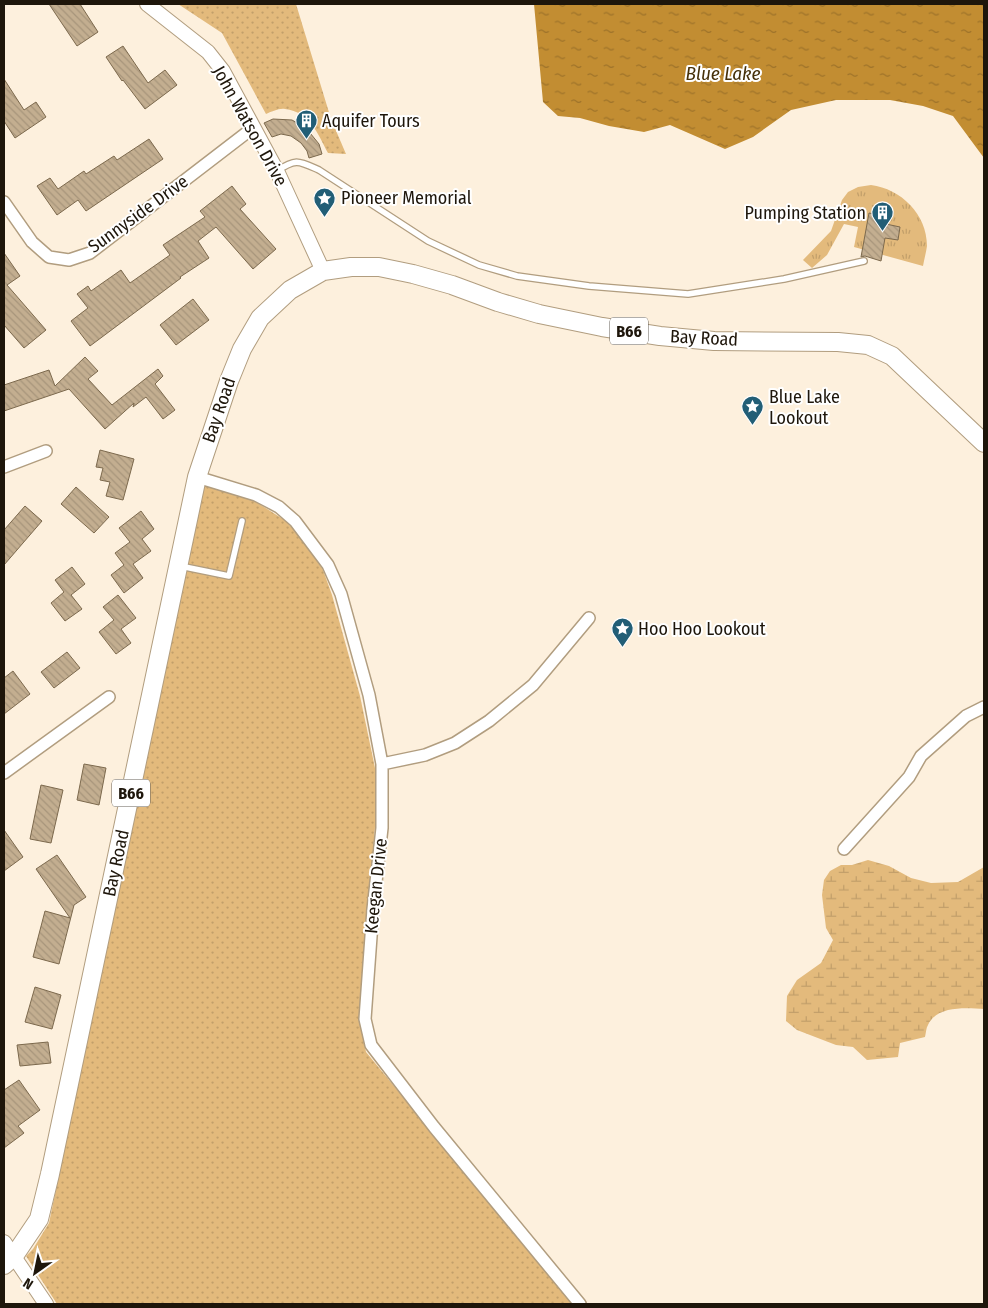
<svg xmlns="http://www.w3.org/2000/svg" width="988" height="1308" viewBox="0 0 988 1308" font-family="'Fira Sans Condensed',sans-serif">
<style>
.grass{fill:url(#grass-tufts)}
.wetland{fill:url(#wetland-marsh)}
.park{fill:url(#park-dots)}
.water{fill:url(#water-ripples)}
.building{fill:url(#building-back-hatch);stroke:#7c694d}
.lines{fill:none;stroke-linecap:round;stroke-linejoin:round}
.service-casing{stroke:#b19d7f;stroke-width:8}
.minor-casing{stroke:#b19d7f;stroke-width:14}
.tertiary-casing{stroke:#b19d7f;stroke-width:16}
.primary-casing{stroke:#b19d7f;stroke-width:20}
.service{stroke:#fff;stroke-width:5.5}
.minor{stroke:#fff;stroke-width:11}
.tertiary{stroke:#fff;stroke-width:14}
.primary{stroke:#fff;stroke-width:18}
.labels{text-anchor:middle;stroke-width:4;stroke-linejoin:round;paint-order:stroke}
.shield{fill:#fff;stroke:#625c54;stroke-width:1}
.shield-label{font-size:16px;font-weight:bold;fill:#1e160b}
.poi-label{font-size:18px;fill:#1e160b;stroke:#fff;text-anchor:start}
.street-label{font-size:18px;fill:#1e160b;stroke:#fff}
.water-label{font-size:19px;font-style:italic;fill:#463009;stroke:#fff}
</style>
<defs>
<pattern id="grass-tufts" width="24" height="20" patternUnits="userSpaceOnUse" patternTransform="scale(1.25)"><rect width="24" height="20" fill="#e3ba7c"/><path d="M3 7l-1-3M5 7V3M7 7l1-3M15 17l-1-3M17 17v-4M19 17l1-3" fill="none" stroke="#c29f6a"/></pattern>
<pattern id="wetland-marsh" width="20" height="14" patternUnits="userSpaceOnUse" patternTransform="scale(1.25)"><rect width="20" height="14" fill="#e3ba7c"/><path d="M1 5h8M5 5V1M11 12h8M15 12V8" fill="none" stroke="#c29f6a"/></pattern>
<pattern id="park-dots" width="8" height="8" patternUnits="userSpaceOnUse" patternTransform="scale(1.25)"><rect width="8" height="8" fill="#e3ba7c"/><path d="M2 2h.1M6 6h.1" fill="none" stroke="#c29f6a" stroke-width="1.8" stroke-linecap="round"/></pattern>
<pattern id="water-ripples" width="26" height="14" patternUnits="userSpaceOnUse" patternTransform="scale(1.25)"><rect width="26" height="14" fill="#c28d32"/><path d="M2 4q2-2 4 0t4 0M15 11q2-2 4 0t4 0" fill="none" stroke="#9d7229"/></pattern>
<pattern id="building-back-hatch" width="6" height="6" patternUnits="userSpaceOnUse" patternTransform="scale(1.25)"><rect width="6" height="6" fill="#c3ae90"/><path d="M-1 5l2 2M0 0l6 6M5-1l2 2" fill="none" stroke="#a7957b"/></pattern>
</defs>
<rect width="100%" height="100%" fill="#fdf0dd"/>
<!-- grass -->
<path class="grass" d="M 871,185 C 901,189 927,214 927,246 C 926,253 924,260 923,266 L 854,247 L 858,227 L 844,224 L 827,255 L 812,268 L 803,260 L 831,231 L 842,200 L 848,192 L 858,187 Z"/>
<!-- wetland -->
<path class="wetland" d="M 868,860 L 889,866 L 911,878 L 931,883 L 958,882 L 984,867 L 984,1009 C 967,1008 937,1005 928,1025 C 926,1028 926,1033 925,1037 L 900,1043 L 898,1057 L 867,1060 L 853,1047 L 836,1045 L 797,1030 L 786,1021 L 787,996 L 797,980 L 821,963 L 833,940 L 826,928 L 822,895 L 824,880 L 830,871 L 841,865 L 852,865 Z"/>
<!-- park -->
<path class="park" d="M 178,4 L 296,4 L 331,119 L 346,154 L 328,153 C 318,134 310,112 285,109 C 279,108 271,112 266,114 L 222,33 Z
M 204,485 L 253,500 L 286,521 L 305,543 L 323,570 L 332,595 L 360,696 L 375,768 L 375,827 L 360,1022 L 366,1052 L 573,1304 L 57,1304 L 26,1256 L 33,1249 L 49,1223 Z"/>
<!-- water -->
<path class="water" d="M 534,4 L 984,4 L 984,158 L 953,116 L 923,106 L 890,100 L 836,100 L 791,110 L 753,137 L 725,149 L 670,125 L 644,132 L 609,126 L 580,118 L 558,116 L 543,102 Z"/>
<!-- building -->
<path class="building" d="M 49,4 L 80,4 L 98,32 L 77,46 Z
M 123,46 L 148,83 L 165,70 L 177,85 L 145,109 L 123,80 L 122,81 L 106,57 Z
M 4,79 L 24,110 L 36,102 L 46,117 L 15,138 L 4,121 Z
M 273,119 L 292,120 L 306,128 L 319,144 L 322,154 L 309,158 L 307,151 L 301,143 L 291,136 L 281,134 L 272,137 L 264,123 Z
M 149,139 L 163,159 L 86,211 L 78,200 L 57,215 L 37,186 L 50,178 L 58,189 L 84,171 L 86,174 L 114,156 L 117,160 Z
M 232,186 L 246,204 L 240,209 L 276,249 L 253,269 L 216,227 L 198,241 L 209,258 L 180,277 L 181,278 L 90,346 L 71,321 L 88,308 L 77,294 L 88,286 L 91,291 L 121,270 L 130,283 L 170,255 L 163,245 L 205,217 L 200,211 Z
M 869,213 L 887,217 L 886,224 L 900,227 L 898,240 L 885,238 L 881,261 L 865,256 L 861,257 Z
M 4,253 L 20,276 L 7,285 L 46,330 L 24,348 L 4,325 Z
M 193,299 L 209,320 L 176,345 L 160,325 Z
M 85,357 L 98,371 L 88,379 L 112,405 L 158,369 L 163,376 L 155,384 L 175,410 L 163,419 L 146,397 L 133,407 L 134,403 L 105,429 L 69,389 L 4,411 L 4,385 L 49,370 L 55,386 Z
M 100,450 L 134,459 L 123,500 L 106,496 L 110,482 L 100,480 L 103,468 L 96,467 Z
M 76,487 L 109,517 L 94,533 L 61,504 Z
M 25,506 L 42,521 L 4,565 L 4,530 Z
M 141,511 L 154,529 L 142,539 L 151,551 L 133,564 L 143,578 L 124,593 L 111,575 L 124,565 L 115,553 L 130,542 L 119,528 Z
M 72,567 L 85,584 L 71,595 L 82,609 L 65,621 L 51,603 L 64,592 L 55,580 Z
M 118,595 L 136,618 L 121,629 L 131,643 L 116,654 L 99,632 L 114,620 L 103,607 Z
M 67,652 L 80,668 L 54,688 L 41,672 Z
M 13,671 L 30,694 L 4,714 L 4,678 Z
M 84,764 L 106,768 L 99,805 L 77,800 Z
M 41,785 L 63,790 L 51,843 L 30,839 Z
M 4,830 L 23,857 L 4,871 Z
M 57,855 L 86,897 L 74,905 L 59,964 L 33,957 L 45,911 L 70,918 L 36,869 Z
M 35,987 L 61,995 L 52,1029 L 25,1022 Z
M 48,1042 L 51,1063 L 20,1066 L 17,1045 Z
M 19,1080 L 40,1110 L 18,1126 L 24,1133 L 4,1148 L 4,1090 Z"/>
<g class="lines">
<defs>
<path id="service" d="M 277,171 C 296,158 299,161 319,170 L 428,241 L 479,265 L 517,276 L 589,286 L 688,294 L 784,279 L 864,261
M 180,566 L 229,576 L 242,521"/>
<path id="minor" d="M 4,202 L 32,242 L 49,257 L 69,260 L 90,253 L 254,127
M 4,467 L 46,451
M 197,477 L 256,495 L 279,507 L 295,521 L 328,565 L 341,594 L 369,695 L 382,764 L 382,828 L 373,909 L 365,1019 L 371,1045 L 434,1127 L 580,1304
M 382,764 L 425,755 L 455,743 L 489,721 L 533,685 L 589,618
M 4,773 L 109,697
M 844,849 L 909,777 L 921,756 L 966,716 L 984,707"/>
<path id="tertiary" d="M 147,4 L 208,52 L 223,71 L 277,171 L 323,271
M 4,1242 L 46,1304"/>
<path id="primary" d="M 4,1265 L 14,1256 L 39,1219 L 50,1174 L 197,477 L 229,381 L 242,349 L 260,318 L 290,290 L 323,271 L 351,267 L 379,267 L 413,274 L 452,285 L 498,302 L 539,314 L 602,327 L 660,336 L 714,341 L 838,342 L 868,345 L 892,356 L 984,443"/>
</defs>
<!-- service casing -->
<use href="#service" class="service-casing"/>
<!-- minor casing -->
<use href="#minor" class="minor-casing"/>
<!-- tertiary casing -->
<use href="#tertiary" class="tertiary-casing"/>
<!-- primary casing -->
<use href="#primary" class="primary-casing"/>
<!-- service -->
<use href="#service" class="service"/>
<!-- minor -->
<use href="#minor" class="minor"/>
<!-- tertiary -->
<use href="#tertiary" class="tertiary"/>
<!-- primary -->
<use href="#primary" class="primary"/>
</g>
<!-- icons -->
<defs>
<symbol id="building-pin" viewBox="-11 -11 22 30"><path d="M0 17L-7.5 6A9.5 9.5 0 1 1 7.5 6Z" fill="#225e76" stroke="#fff"/><path d="M-4-6H4V6H1V3H-1V6H-4ZM-2.5-4.3h1.7v1.8h-1.7ZM.8-4.3h1.7v1.8H.8ZM-2.5-1h1.7V.8h-1.7ZM.8-1h1.7V.8H.8Z" fill="#fff"/></symbol>
<symbol id="sight-pin" viewBox="-11 -11 22 30"><path d="M0 17L-7.5 6A9.5 9.5 0 1 1 7.5 6Z" fill="#225e76" stroke="#fff"/><path d="M0-6L1.8-2.2L6-1.7L2.9 1.2L3.7 5.4L0 3.3L-3.7 5.4L-2.9 1.2L-6-1.7L-1.8-2.2Z" fill="#fff"/></symbol>
</defs>
<g fill-rule="evenodd">
<use href="#building-pin" x="294" y="108" width="25" height="34"/>
<use href="#sight-pin" x="312" y="186" width="25" height="34"/>
<use href="#building-pin" x="870" y="200" width="25" height="34"/>
<use href="#sight-pin" x="740" y="394" width="25" height="34"/>
<use href="#sight-pin" x="610" y="616" width="25" height="34"/>
</g>
<g class="labels">
<!-- shield labels -->
<g class="shield">
<rect x="610" y="317.5" width="38" height="27" rx="4"/>
<rect x="112" y="779.5" width="38" height="27" rx="4"/>
</g>
<g class="shield-label">
<text x="629" y="337">B66</text>
<text x="131" y="799">B66</text>
</g>
<!-- poi labels -->
<g class="poi-label">
<text x="322" y="127">Aquifer Tours</text>
<text x="341" y="204">Pioneer Memorial</text>
<text x="866" y="219" text-anchor="end">Pumping Station</text>
<text x="769" y="403">Blue Lake<tspan x="769" dy="21">Lookout</tspan></text>
<text x="638" y="635">Hoo Hoo Lookout</text>
</g>
<!-- street labels -->
<g class="street-label">
<text transform="translate(250 126) rotate(61)" y="6">John Watson Drive</text>
<text transform="translate(138 214) rotate(-36)" y="6">Sunnyside Drive</text>
<text transform="translate(704 338) rotate(3)" y="6">Bay Road</text>
<text transform="translate(219 410) rotate(-71)" y="6">Bay Road</text>
<text transform="translate(116 863) rotate(-78)" y="6">Bay Road</text>
<text transform="translate(376 886) rotate(-84)" y="6">Keegan Drive</text>
</g>
<!-- water labels -->
<g class="water-label">
<text x="723" y="80">Blue Lake</text>
</g>
</g>
<!-- border -->
<rect width="988" height="1308" fill="none" stroke="#1e160b" stroke-width="10"/>
<!-- north arrow -->
<g transform="translate(35 1273) rotate(213)" stroke="#ffffff" stroke-width="4" paint-order="stroke">
<path d="M0-4L9 19L0 12L-9 19Z" fill="#1e160b"/>
<text y="-8" font-size="14" font-weight="bold" text-anchor="middle" fill="#1e160b">N</text>
</g>
</svg>
